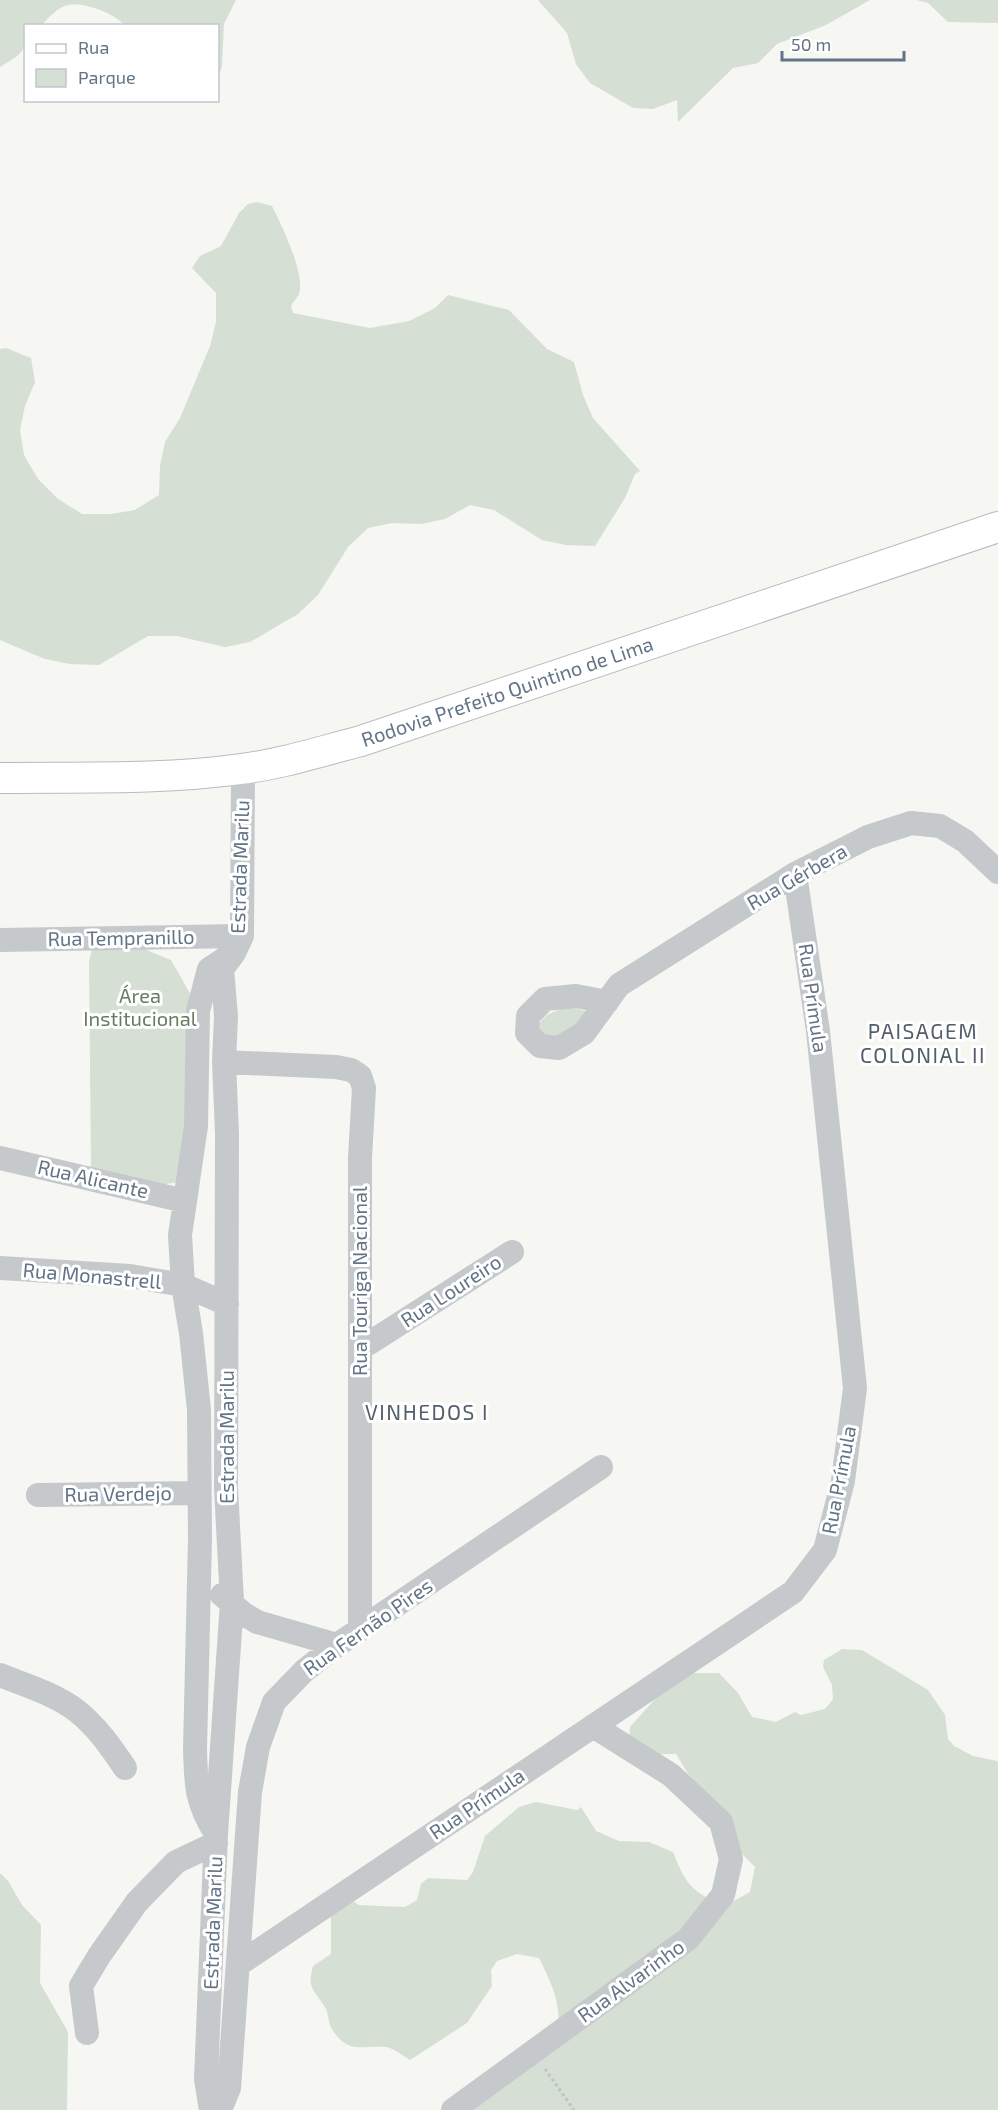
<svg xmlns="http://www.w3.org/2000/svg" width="998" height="2110" viewBox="0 0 998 2110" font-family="'Exo 2',sans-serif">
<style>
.green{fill:#d6dfd3}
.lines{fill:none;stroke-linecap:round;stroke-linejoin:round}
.major-casing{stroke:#b8bcc0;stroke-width:32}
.path{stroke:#c0c2c4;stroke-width:3;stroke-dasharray:3 3;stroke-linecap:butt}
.minor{stroke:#c5c9cc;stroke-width:24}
.major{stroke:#fff;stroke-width:30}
.labels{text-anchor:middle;stroke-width:6;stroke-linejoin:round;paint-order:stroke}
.street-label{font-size:20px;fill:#627486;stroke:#fff}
.park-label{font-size:20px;fill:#657d61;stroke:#fff}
.neighbourhood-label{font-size:21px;letter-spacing:1.5px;fill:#515e6b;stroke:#fff}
</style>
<rect width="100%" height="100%" fill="#f6f6f2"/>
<!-- green -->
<path class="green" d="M 0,0 L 236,0 L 224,24 L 222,67 L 218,77 L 218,26 L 124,25 C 116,14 82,1 68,5 C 58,7 48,18 42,25 L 26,26 C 26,53 23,53 0,67 Z
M 538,0 L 870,0 L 826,25 L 777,44 L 758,63 L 733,68 L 678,122 L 677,100 L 653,109 L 633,108 L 590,83 L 576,64 L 567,33 Z
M 917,0 L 998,0 L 998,23 L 948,22 L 928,3 Z
M 257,202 L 272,206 C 281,224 306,275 299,294 C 297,298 293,302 291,306 L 293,313 L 370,328 L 409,321 L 435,308 L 448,295 L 509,310 L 547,349 L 574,362 L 583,395 L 593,418 L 640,471 L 635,474 L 625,498 L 595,546 L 566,545 L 542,540 L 494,510 L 470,505 L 445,519 L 421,524 L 392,523 L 368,528 L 348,547 L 318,595 L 298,614 L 250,642 L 225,647 L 177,636 L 148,636 L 99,665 L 70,664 L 45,659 L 0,640 L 0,349 L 6,348 L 31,358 L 35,382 L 25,406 L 20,430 L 24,455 L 38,479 L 58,499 L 82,514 L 111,514 L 135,510 L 159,495 L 160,466 L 165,442 L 180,418 L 210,346 L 216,322 L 216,293 L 192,268 L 200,256 L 221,246 L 239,213 L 248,204 Z
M 144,949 L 171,960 L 192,997 L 188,1101 L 178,1182 L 161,1185 L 91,1168 L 89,961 L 92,950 Z
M 567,1006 L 589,1012 L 581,1028 L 545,1040 L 540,1032 L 538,1024 L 547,1015 Z
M 842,1649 L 862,1650 L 928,1690 L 945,1715 L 948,1739 L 954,1746 L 973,1756 L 997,1761 L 998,1763 L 998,2110 L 472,2110 L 558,2026 C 561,2002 550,1980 539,1958 L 517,1954 L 497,1961 L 491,1970 L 492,1986 L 467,2023 L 410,2060 C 403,2056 394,2048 386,2047 C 362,2045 348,2055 332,2029 C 328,2023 329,2014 325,2007 C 313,1988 307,1989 313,1966 L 331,1954 L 331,1908 L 353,1901 L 359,1905 L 405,1907 L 417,1900 L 421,1884 L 428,1878 L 467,1880 L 473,1872 L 485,1836 L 519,1807 L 536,1802 L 577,1810 L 581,1807 L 596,1831 L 619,1841 L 649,1842 L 673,1852 C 686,1885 692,1892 725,1906 L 750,1892 L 755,1867 L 736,1848 L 712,1799 L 691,1779 L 676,1754 L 660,1754 L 640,1763 L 628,1756 L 630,1727 L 673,1679 L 690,1673 L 719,1673 L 738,1693 L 752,1717 L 776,1722 L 795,1712 L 801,1715 L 825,1709 L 833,1699 L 832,1685 L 823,1667 L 824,1660 Z
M 0,1873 L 8,1881 L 22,1905 L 41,1925 L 40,1983 L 68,2032 L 67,2110 L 0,2110 Z"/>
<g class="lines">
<defs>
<g id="major">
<path id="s1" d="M 0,778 C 80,777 162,780 241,769 C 282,764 322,751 361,741 L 998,527"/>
</g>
</defs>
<!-- major casing -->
<use href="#major" class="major-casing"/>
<!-- path -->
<path class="path" d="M 545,2069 L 574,2110"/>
<!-- minor -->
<path class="minor" d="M 0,940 L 242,936
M 607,1002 L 576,996 L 545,999 L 528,1016 L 527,1033 L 540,1046 L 559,1048 L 584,1033 L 619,985 L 795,874 L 868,837 L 911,823 L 940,826 L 965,841 L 998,872
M 224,1062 L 336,1067 L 351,1070 L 360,1076 L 364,1088 L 360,1158 L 360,1630
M 0,1158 L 185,1201
M 0,1268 L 130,1276 L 183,1285 L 227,1304
M 360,1349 L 512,1252
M 38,1495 L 198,1493
M 222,1595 L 244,1614 L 257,1622 L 337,1645
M 0,1675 C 25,1685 55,1694 77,1711 C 97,1727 111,1747 125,1768
M 216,1834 C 196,1802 196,1785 195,1749 L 200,1539 L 199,1410 L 191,1333 L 183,1285 L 180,1235 L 196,1126 L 198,1011 L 209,969 L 229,956
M 239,1964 L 793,1592 L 825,1550 L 843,1481 L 855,1388 L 818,1031 L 795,874
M 87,2033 L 81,1986 L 99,1956 L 137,1902 L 176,1862 L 216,1843
M 211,2110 L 206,2079 L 216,1834 L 232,1602 L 226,1488 L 227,1134 L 224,1062 L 226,1016 L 222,969 L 234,953 L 242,936 L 243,769
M 220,2110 L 229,2088 L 250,1792 L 258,1747 L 274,1702 L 304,1671 L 337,1645 L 601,1467
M 453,2110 L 688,1939 L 723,1895 L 731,1859 L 721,1822 L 671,1775 L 593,1726"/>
<!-- major -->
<use href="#major" class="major"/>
</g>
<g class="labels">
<!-- street labels -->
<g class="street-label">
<text dy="7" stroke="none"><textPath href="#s1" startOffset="519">Rodovia Prefeito Quintino de Lima</textPath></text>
<text transform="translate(240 867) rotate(-88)" y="7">Estrada Marilu</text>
<text transform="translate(797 877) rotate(-30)" y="7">Rua Gérbera</text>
<text transform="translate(121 938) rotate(-1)" y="7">Rua Tempranillo</text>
<text transform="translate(813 998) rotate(82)" y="7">Rua Prímula</text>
<text transform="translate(93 1179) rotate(13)" y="7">Rua Alicante</text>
<text transform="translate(92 1276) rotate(5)" y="7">Rua Monastrell</text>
<text transform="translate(360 1281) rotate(-90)" y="7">Rua Touriga Nacional</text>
<text transform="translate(451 1291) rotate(-33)" y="7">Rua Loureiro</text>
<text transform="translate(227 1437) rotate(-90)" y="7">Estrada Marilu</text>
<text transform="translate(839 1480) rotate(-79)" y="7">Rua Prímula</text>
<text transform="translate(118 1494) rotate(-1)" y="7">Rua Verdejo</text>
<text transform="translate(368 1627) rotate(-35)" y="7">Rua Fernão Pires</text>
<text transform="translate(477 1804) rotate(-34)" y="7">Rua Prímula</text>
<text transform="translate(213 1923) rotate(-88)" y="7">Estrada Marilu</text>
<text transform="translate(631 1981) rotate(-36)" y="7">Rua Alvarinho</text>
</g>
<!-- park labels -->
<g class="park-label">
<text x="140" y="1003">Área<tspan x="140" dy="23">Institucional</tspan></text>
</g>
<!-- neighbourhood labels -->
<g class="neighbourhood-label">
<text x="923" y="1039">PAISAGEM<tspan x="923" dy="24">COLONIAL II</tspan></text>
<text x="427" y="1420">VINHEDOS I</text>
</g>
</g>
<!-- legend -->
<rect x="24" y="24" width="195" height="78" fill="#ffffff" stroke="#c0c7cf" stroke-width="1.5"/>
<rect x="36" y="44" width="30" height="9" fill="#ffffff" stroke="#c0c7cf" stroke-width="1.5"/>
<text x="78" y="54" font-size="18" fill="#627486">Rua</text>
<rect x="36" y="69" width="30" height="18" fill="#d6dfd3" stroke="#c0c7cf" stroke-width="1.5"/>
<text x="78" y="84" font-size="18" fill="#627486">Parque</text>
<!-- scale -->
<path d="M782 51v9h122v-9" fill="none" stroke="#627486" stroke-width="3"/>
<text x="791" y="51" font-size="18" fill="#627486" stroke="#ffffff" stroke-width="4.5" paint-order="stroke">50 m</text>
</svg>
